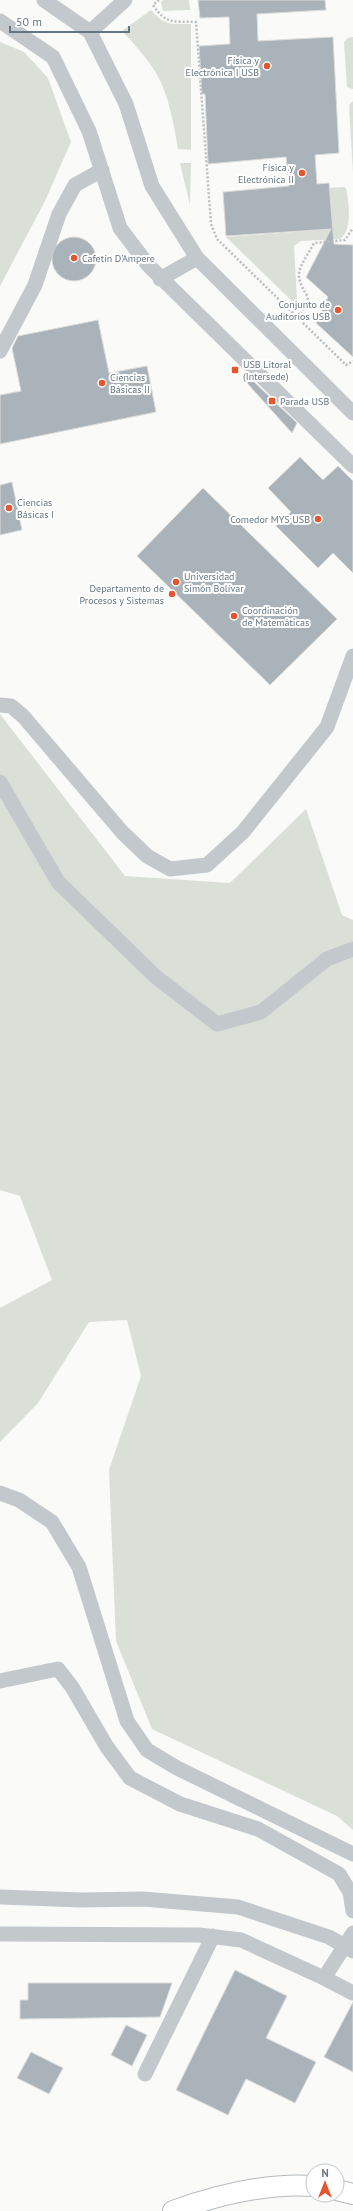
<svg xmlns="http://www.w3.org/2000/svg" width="353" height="2211" viewBox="0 0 353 2211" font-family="'PT Sans',sans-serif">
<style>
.green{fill:#dadfd7}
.building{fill:#aab3b9;stroke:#dcdcda}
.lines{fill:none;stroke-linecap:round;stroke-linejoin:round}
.major-casing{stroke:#b5babe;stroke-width:22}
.path{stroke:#bbbfc2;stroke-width:2.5;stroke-dasharray:2 2;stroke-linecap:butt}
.minor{stroke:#c3c8cc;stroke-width:15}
.major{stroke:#fff;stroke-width:20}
.poi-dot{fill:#e4572e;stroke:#fff;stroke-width:1.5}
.labels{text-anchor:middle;stroke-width:4;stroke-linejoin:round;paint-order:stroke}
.poi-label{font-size:10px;fill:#657683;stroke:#fff;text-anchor:start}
</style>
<rect width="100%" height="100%" fill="#fafaf8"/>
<!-- green -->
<path class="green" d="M 163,0 L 189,0 L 190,10 L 163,11 L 161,2 Z
M 151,10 C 164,26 172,24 191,24 L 191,150 L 178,149 C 173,120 168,88 150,64 C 142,52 131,41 122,31 Z
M 353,37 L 353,89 L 347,87 L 344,42 L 348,38 Z
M 0,42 L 24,52 L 48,78 L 71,142 L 45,201 L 0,286 Z
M 353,101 L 353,173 L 349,105 Z
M 180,163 L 191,163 L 190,205 Z
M 343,187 L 346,188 C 349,203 353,233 339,239 L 301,241 L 294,246 L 297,301 L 294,303 L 226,237 L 333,229 L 329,188 Z
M 0,714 L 125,876 L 230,883 L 306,809 L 342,915 L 353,920 L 353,1830 L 337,1816 L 152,1729 L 116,1641 L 109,1470 L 141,1376 L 127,1320 L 89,1322 L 38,1403 L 0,1442 L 0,1308 L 52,1280 L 20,1196 L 0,1190 Z"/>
<!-- building -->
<path class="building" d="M 198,0 L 325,0 L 326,10 L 257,14 L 258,41 L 333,37 L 339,153 L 315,155 L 317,184 L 329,183 L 334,244 L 353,245 L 353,357 L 316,323 L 328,297 L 306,277 L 331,229 L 226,236 L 223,192 L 289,186 L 286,157 L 208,164 L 205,94 L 202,94 L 199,46 L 230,44 L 229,17 L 200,18 Z
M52 259a22 22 0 1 1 44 0a22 22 0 1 1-44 0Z
M 98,320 L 109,373 L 147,366 L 156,412 L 0,444 L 0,395 L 21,391 L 12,348 L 18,336 Z
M 251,379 L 297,423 L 292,433 L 247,383 Z
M 300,457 L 323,480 L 338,466 L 353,481 L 353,573 L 333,553 L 318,568 L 276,526 L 291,512 L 268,488 Z
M 12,482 L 22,530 L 0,535 L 0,485 Z
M 203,488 L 337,619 L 270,685 L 137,556 Z
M 235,1970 L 287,1996 L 266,2038 L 316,2062 L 295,2103 L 246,2079 L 228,2115 L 176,2090 Z
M 28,1983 L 172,1983 L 160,2017 L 20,2019 L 20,2000 L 28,2000 Z
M 353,2002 L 353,2072 L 324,2057 Z
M 126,2025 L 147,2035 L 132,2066 L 111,2055 Z
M 31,2052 L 63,2068 L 49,2094 L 17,2078 Z"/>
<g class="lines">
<defs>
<path id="major" d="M 337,2190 L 353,2194
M 173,2211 C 217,2195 265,2183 313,2186"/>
</defs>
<!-- major casing -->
<use href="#major" class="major-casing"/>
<!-- path -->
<path class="path" d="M 159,0 L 153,5 C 166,25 174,21 196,22 L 211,224 L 217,239 L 346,365 L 353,361
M 298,317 L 307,303 L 308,297 C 291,271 301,268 314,243 L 345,240 L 353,228"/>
<!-- minor -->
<path class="minor" d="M 44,0 L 90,32 L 126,104 L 152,186 L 197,258 L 353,413
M 0,21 L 53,57 L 89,131 L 120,228 L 148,265 L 353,466
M 90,32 L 125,0
M 160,279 L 197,258
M 0,351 L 35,285 L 59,214 L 75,185 L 102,170
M 0,705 L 11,706 L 23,716 L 122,832 L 147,856 L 170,869 L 207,865 L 243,832 L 327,727 L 353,656
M 0,782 L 58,882 L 156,977 L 217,1024 L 261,1012 L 327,959 L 353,949
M 0,1493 L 19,1500 L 52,1522 L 79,1567 L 127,1721 L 147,1750 L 177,1768 L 353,1854
M 0,1681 L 58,1669 L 72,1687 L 107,1747 L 130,1778 L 180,1804 L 258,1829 L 339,1874 L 350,1892 L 353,1911
M 0,1897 L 81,1900 L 143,1899 L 238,1907 L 329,1937 L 353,1951
M 0,1934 L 199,1935 L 241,1940 L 324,1978 L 353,1933
M 324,1978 L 353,1993
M 145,2074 L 213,1936"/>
<!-- major -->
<use href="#major" class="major"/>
</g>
<!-- markers -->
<g class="poi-dot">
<circle cx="267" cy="66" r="4"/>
<circle cx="302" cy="173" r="4"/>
<circle cx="74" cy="258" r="4"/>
<circle cx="338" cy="310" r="4"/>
<rect x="231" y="366" width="8" height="8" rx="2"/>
<circle cx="102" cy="383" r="4"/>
<rect x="268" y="397" width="8" height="8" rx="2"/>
<circle cx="9" cy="508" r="4"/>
<circle cx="318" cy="519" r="4"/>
<circle cx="176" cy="582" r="4"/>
<circle cx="172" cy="594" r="4"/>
<circle cx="234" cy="616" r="4"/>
</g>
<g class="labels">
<!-- poi labels -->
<g class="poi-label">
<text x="259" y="64" text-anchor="end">Física y<tspan x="259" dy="12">Electrónica I USB</tspan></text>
<text x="294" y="171" text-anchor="end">Física y<tspan x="294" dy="12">Electrónica II</tspan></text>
<text x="82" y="262">Cafetín D'Ampere</text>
<text x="330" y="308" text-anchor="end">Conjunto de<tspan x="330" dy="12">Auditorios USB</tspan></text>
<text x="243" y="368">USB Litoral<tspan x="243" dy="12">(Intersede)</tspan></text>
<text x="110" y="381">Ciencias<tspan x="110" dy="12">Básicas II</tspan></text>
<text x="280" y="405">Parada USB</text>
<text x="17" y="506">Ciencias<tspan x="17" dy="12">Básicas I</tspan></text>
<text x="310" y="523" text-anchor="end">Comedor MYS USB</text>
<text x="184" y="580">Universidad<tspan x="184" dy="12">Simón Bolívar</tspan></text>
<text x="164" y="592" text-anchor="end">Departamento de<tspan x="164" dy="12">Procesos y Sistemas</tspan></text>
<text x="242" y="614">Coordinación<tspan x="242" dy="12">de Matemáticas</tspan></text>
</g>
</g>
<!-- north arrow -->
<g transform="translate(325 2183)"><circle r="19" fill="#ffffff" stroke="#c1c8cd"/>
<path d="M0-3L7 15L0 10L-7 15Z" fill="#e4572e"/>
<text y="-6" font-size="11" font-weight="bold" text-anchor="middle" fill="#657683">N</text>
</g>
<!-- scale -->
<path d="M10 26v6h119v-6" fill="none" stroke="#657683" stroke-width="2"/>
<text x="16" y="26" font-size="12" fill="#657683" stroke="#ffffff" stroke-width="3" paint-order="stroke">50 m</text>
</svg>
